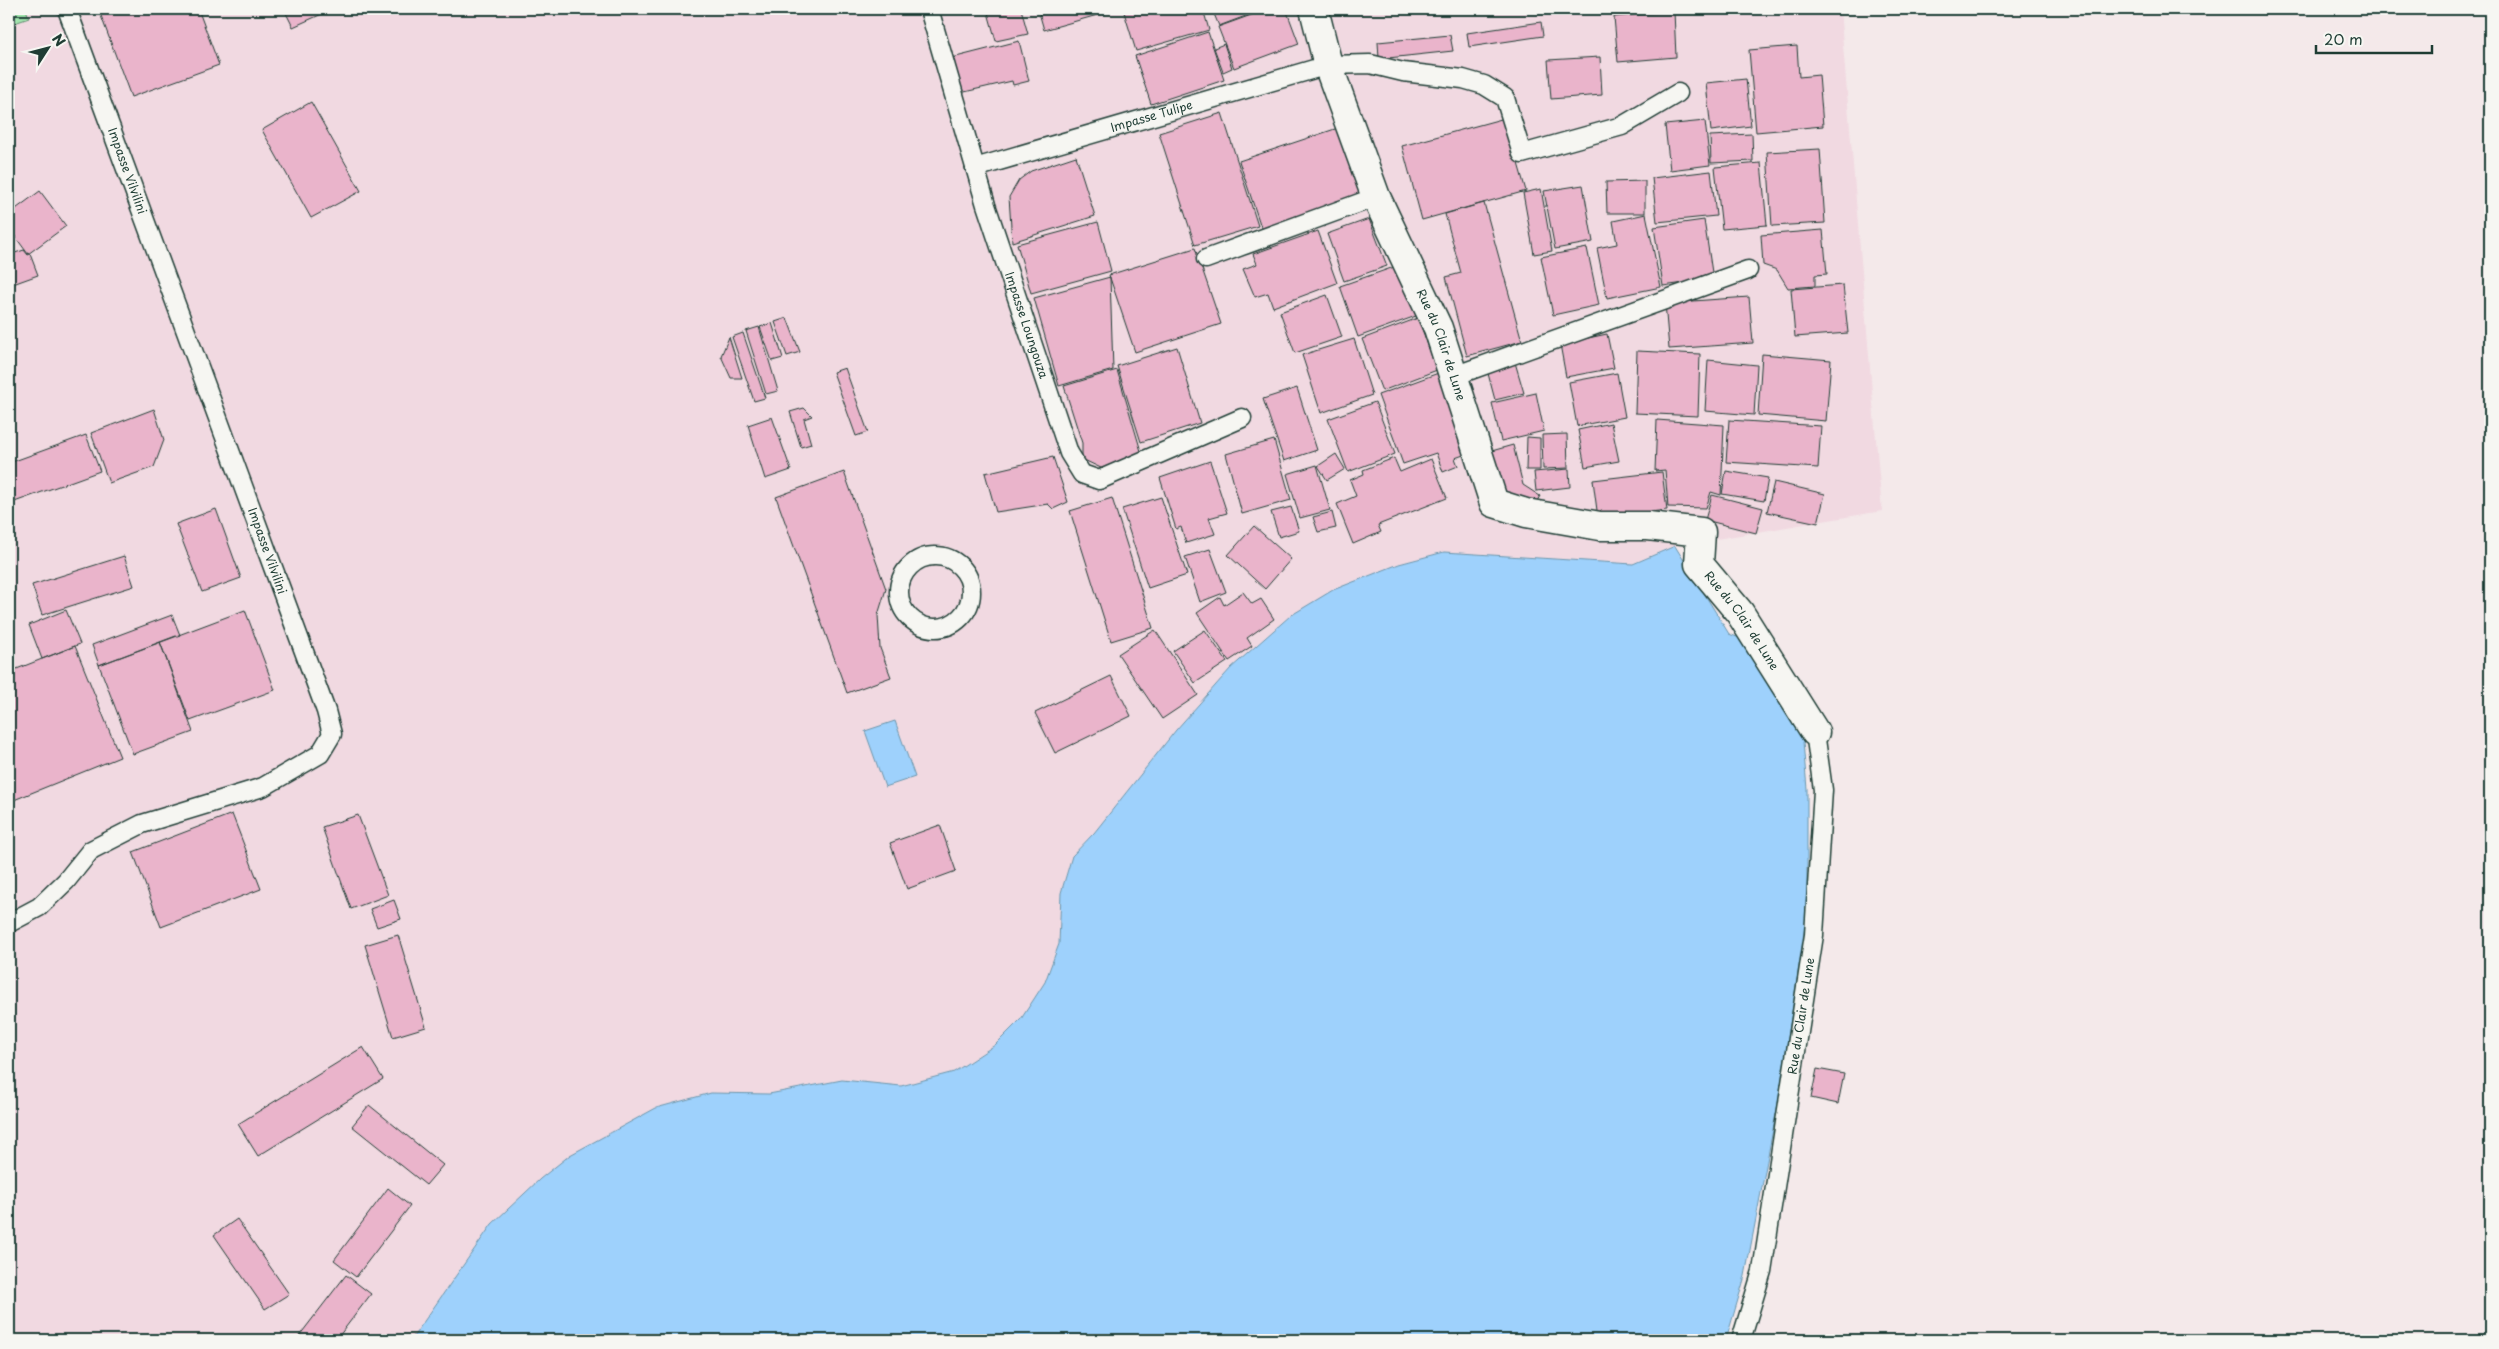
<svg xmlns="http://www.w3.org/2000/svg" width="2499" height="1349" viewBox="0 0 2499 1349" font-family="'Playpen Sans',sans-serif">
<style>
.built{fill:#f1d9e1}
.green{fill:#a2e4ae;stroke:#609071}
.water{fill:#9ed1fc;stroke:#6b96ac}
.building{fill:#eab4cb;stroke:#1f3d34}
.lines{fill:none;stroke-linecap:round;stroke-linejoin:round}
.lane-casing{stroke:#1f3d34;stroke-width:21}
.street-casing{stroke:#1f3d34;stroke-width:31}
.lane{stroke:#f6f6f2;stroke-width:18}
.street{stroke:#f6f6f2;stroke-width:28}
.labels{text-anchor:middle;stroke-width:4;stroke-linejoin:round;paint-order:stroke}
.street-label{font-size:12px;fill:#1f3d34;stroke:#f6f6f2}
</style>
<rect width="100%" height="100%" fill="#f4e9ea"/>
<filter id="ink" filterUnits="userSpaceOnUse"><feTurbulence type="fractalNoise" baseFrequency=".02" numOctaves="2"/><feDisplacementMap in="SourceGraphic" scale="10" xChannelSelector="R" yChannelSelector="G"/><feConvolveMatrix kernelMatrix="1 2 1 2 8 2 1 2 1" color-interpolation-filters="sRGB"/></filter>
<g filter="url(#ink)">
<!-- built -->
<path class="built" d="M 9,9 L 1840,9 L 1882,511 L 1675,546 L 1633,564 L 1444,552 L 1399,564 L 1290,616 L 1231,668 L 1176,730 L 1094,833 L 1072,856 L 1061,893 L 1059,944 L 1045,982 L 1021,1019 L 995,1045 L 954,1072 L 901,1086 L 842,1080 L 769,1094 L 711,1093 L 656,1108 L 615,1132 L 492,1224 L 411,1340 L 9,1340 Z"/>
<!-- green -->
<path class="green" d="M 9,9 L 26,9 L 29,18 L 9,25 Z"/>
<!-- water -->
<path class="water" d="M 1675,546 L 1729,634 L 1756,644 L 1802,730 L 1807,789 L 1807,912 L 1779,1098 L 1745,1276 L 1726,1340 L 411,1340 L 492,1224 L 540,1179 L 570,1155 L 656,1108 L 711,1093 L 769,1094 L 842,1080 L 901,1086 L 954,1072 L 995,1045 L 1021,1019 L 1045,982 L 1059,944 L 1061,893 L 1072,856 L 1094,833 L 1176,730 L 1231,668 L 1290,616 L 1333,590 L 1399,564 L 1444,552 L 1633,564 Z
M 895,721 L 915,777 L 885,787 L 865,731 Z"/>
<!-- building -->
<path class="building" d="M 111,9 L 198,9 L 219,65 L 131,97 L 100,13 Z
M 284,9 L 333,9 L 293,27 Z
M 987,9 L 1021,9 L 1028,34 L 996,41 Z
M 1038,9 L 1119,9 L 1044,30 Z
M 1123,9 L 1203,9 L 1209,30 L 1136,51 Z
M 1212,9 L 1249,9 L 1251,14 L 1219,26 Z
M 1268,9 L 1286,9 L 1299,44 L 1234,68 L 1218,27 Z
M 1674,11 L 1676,57 L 1618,62 L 1614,17 Z
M 1541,22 L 1543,36 L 1469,47 L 1467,33 Z
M 1208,32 L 1224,80 L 1151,104 L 1135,56 Z
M 1450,35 L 1453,51 L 1379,59 L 1378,42 Z
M 1019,41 L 1029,81 L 1013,85 L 1012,81 L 960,93 L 952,58 Z
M 1224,44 L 1232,68 L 1223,72 L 1214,48 Z
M 1797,46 L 1799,77 L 1819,75 L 1823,126 L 1756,132 L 1749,50 Z
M 1600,57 L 1602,95 L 1551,99 L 1548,60 Z
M 1746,79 L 1751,126 L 1711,131 L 1706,83 Z
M 311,102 L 361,191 L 311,218 L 262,130 Z
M 1222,113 L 1258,226 L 1195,245 L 1159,133 Z
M 1505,118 L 1526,191 L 1422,220 L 1402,146 Z
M 1705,121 L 1710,165 L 1670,170 L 1665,125 Z
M 1341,127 L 1364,196 L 1262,230 L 1239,161 Z
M 1752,134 L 1753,161 L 1711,163 L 1710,136 Z
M 1820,149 L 1825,223 L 1772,226 L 1767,152 Z
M 1076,156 L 1095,216 L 1012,242 L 1009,197 L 1019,180 L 1031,171 Z
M 1761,163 L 1767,225 L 1722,229 L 1715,167 Z
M 1711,171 L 1716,216 L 1657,222 L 1652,178 Z
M 1645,181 L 1645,213 L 1607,213 L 1606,182 Z
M 1583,185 L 1593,242 L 1555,249 L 1544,191 Z
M 1541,189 L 1552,251 L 1534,254 L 1523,193 Z
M 40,191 L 66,226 L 28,254 L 9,228 L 9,214 Z
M 1484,203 L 1522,341 L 1467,356 L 1446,277 L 1461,273 L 1445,214 Z
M 1646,214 L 1661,287 L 1607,298 L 1597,248 L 1617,244 L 1613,221 Z
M 1369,219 L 1387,266 L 1344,281 L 1327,234 Z
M 1704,220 L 1713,279 L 1663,286 L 1654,227 Z
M 1098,222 L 1111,271 L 1031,293 L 1017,244 Z
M 1823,230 L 1827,274 L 1815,275 L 1815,286 L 1788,288 L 1777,270 L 1763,265 L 1761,235 Z
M 1318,231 L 1337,283 L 1273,307 L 1268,293 L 1255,297 L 1243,269 L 1257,264 L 1253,254 Z
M 1195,248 L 1221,324 L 1135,352 L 1109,275 Z
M 1587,248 L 1599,305 L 1553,315 L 1541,257 Z
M 24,250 L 28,255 L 30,254 L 38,275 L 13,284 L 9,271 L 9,255 Z
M 1397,266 L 1416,316 L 1358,337 L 1340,286 Z
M 1110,277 L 1113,370 L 1059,386 L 1034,298 Z
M 1843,285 L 1848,333 L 1795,337 L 1791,289 Z
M 1327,295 L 1342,337 L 1295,353 L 1280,312 Z
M 1749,297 L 1753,343 L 1669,349 L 1665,303 Z
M 787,318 L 800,352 L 787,356 L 775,322 Z
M 1418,318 L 1437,370 L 1382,391 L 1362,339 Z
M 772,323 L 783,358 L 772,361 L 760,327 Z
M 759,327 L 778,391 L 766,394 L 746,331 Z
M 743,333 L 765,398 L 754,401 L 732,337 Z
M 1607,334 L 1614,368 L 1566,377 L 1560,344 Z
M 729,337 L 742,378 L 731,378 L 721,356 Z
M 1354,339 L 1372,395 L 1321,413 L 1302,355 Z
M 1177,347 L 1200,423 L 1141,442 L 1117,366 Z
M 1637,351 L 1700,354 L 1698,416 L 1635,413 Z
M 1762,354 L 1831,360 L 1826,421 L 1758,415 Z
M 1514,359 L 1524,393 L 1495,400 L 1486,366 Z
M 1708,360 L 1757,365 L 1754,415 L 1705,411 Z
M 845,368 L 868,432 L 856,436 L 833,372 Z
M 1117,370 L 1143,458 L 1103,469 L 1082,459 L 1082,443 L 1064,386 Z
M 1444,371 L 1472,452 L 1455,458 L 1458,466 L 1443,472 L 1436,453 L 1403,464 L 1378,395 Z
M 1617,373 L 1625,417 L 1577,426 L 1569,382 Z
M 1297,388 L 1317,450 L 1284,461 L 1263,399 Z
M 1536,393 L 1544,431 L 1501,441 L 1492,403 Z
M 1375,402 L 1395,454 L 1348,472 L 1328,419 Z
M 804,408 L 812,416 L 804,419 L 811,444 L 801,447 L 790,412 Z
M 154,409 L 164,440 L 154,467 L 109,483 L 91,433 Z
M 772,417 L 791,470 L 765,479 L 748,425 Z
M 1657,420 L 1724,425 L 1721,495 L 1711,492 L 1706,508 L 1668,507 L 1665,470 L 1655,471 Z
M 1729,420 L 1821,426 L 1818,468 L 1726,462 Z
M 1611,423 L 1619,461 L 1585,467 L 1578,430 Z
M 1567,434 L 1568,468 L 1543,469 L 1542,435 Z
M 86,435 L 100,471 L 9,504 L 9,463 Z
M 1527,437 L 1540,438 L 1540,470 L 1526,470 Z
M 1274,440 L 1291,500 L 1242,514 L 1226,454 Z
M 1513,445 L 1523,485 L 1540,496 L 1532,509 L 1494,493 L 1481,454 Z
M 1336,454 L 1345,469 L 1327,480 L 1318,466 Z
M 1053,457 L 1068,502 L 1053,509 L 1048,504 L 996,512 L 985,473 Z
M 1394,458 L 1400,472 L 1431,459 L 1447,498 L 1378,525 L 1381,532 L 1353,544 L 1337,504 L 1356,496 L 1350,480 L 1364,474 L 1363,470 Z
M 1210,461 L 1227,513 L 1209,518 L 1215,534 L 1186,543 L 1181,527 L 1176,529 L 1160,478 Z
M 1317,465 L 1330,510 L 1300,518 L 1287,474 Z
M 1569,469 L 1570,487 L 1536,491 L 1534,472 Z
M 1726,471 L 1768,478 L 1764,501 L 1722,494 Z
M 844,472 L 886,589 L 878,615 L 880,648 L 891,677 L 847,693 L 776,497 Z
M 1662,472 L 1667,510 L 1598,518 L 1593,480 Z
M 1774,482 L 1825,494 L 1818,523 L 1767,512 Z
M 1712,495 L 1763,508 L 1756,533 L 1705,520 Z
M 1161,497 L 1187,575 L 1148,588 L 1122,509 Z
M 1112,498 L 1153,628 L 1111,641 L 1070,511 Z
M 1291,507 L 1299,531 L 1279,537 L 1271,512 Z
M 216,509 L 241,578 L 202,592 L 176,524 Z
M 1332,512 L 1336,528 L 1318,532 L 1313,517 Z
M 1254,526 L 1291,559 L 1265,589 L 1228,555 Z
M 1210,549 L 1226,592 L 1200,602 L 1185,557 Z
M 124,556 L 134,586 L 42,615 L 32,585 Z
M 1243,592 L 1252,604 L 1261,599 L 1274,619 L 1247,638 L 1252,646 L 1229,661 L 1197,613 L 1220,597 L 1224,605 Z
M 66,610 L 80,644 L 42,659 L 29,625 Z
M 245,610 L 275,690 L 190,721 L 160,642 Z
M 172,615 L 180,635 L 99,665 L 92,645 Z
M 1155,630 L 1198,695 L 1162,719 L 1118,654 Z
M 1205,630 L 1227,662 L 1195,683 L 1173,651 Z
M 160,642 L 193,732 L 133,754 L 99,665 Z
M 75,646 L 120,757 L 9,802 L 9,672 Z
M 1111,676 L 1131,716 L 1055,753 L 1035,713 Z
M 232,814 L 261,889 L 161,927 L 133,852 Z
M 358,815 L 388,895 L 351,909 L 322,827 Z
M 940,825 L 956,871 L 907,889 L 890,843 Z
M 394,900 L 401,919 L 377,927 L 370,909 Z
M 398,935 L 426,1027 L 393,1037 L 365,945 Z
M 363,1047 L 383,1079 L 258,1156 L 238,1124 Z
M 1817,1069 L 1844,1074 L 1838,1104 L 1811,1098 Z
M 369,1105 L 443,1165 L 426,1185 L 352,1126 Z
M 388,1188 L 410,1206 L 356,1277 L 334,1260 Z
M 237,1219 L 289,1294 L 265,1309 L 214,1235 Z
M 346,1275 L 371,1294 L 336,1340 L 296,1340 Z"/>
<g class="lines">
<defs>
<g id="lane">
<path id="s1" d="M 929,9 L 986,205 L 1069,453 L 1082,474 L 1099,480 L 1242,418"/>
<path id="s2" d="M 975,168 L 1328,65 L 1370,64 L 1403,72 L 1463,79 L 1484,85 L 1505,98 L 1522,154 L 1622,126 L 1678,93"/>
<path d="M 1206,259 L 1376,197"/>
<path d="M 1454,376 L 1748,270"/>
<circle cx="935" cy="592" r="36"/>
<path d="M 9,923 L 39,907 L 66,881 L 91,850 L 142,824 L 263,787 L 320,754 L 332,734 L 326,711 L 67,9"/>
<path id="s3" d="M 1741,1340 L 1762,1271 L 1814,935 L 1823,790 L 1815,732"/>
</g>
<g id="street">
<path id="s4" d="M 1314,9 L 1328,65 L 1376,197 L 1438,328 L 1494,503 L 1526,513 L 1600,526 L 1648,526 L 1701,532 L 1699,564 L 1740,613 L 1815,732"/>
</g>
</defs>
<!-- lane casing -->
<use href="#lane" class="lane-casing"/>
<!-- street casing -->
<use href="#street" class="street-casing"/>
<!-- lane -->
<use href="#lane" class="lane"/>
<!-- street -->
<use href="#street" class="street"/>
</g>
</g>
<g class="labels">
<!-- street labels -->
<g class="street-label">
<text dy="4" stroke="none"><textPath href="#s2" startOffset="184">Impasse Tulipe</textPath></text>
<text transform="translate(127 171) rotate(70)" y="4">Impasse Vilvilini</text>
<text dy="4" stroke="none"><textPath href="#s1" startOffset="331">Impasse Loungouza</textPath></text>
<text dy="4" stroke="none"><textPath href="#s4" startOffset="360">Rue du Clair de Lune</textPath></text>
<text transform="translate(267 551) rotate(70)" y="4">Impasse Vilvilini</text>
<text dy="4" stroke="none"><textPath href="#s4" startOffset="840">Rue du Clair de Lune</textPath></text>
<text dy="4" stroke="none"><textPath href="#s3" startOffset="330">Rue du Clair de Lune</textPath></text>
</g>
</g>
<!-- margin -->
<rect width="2499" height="1349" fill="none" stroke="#f6f6f2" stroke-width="30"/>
<rect x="15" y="15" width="2469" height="1319" fill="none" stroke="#1f3d34" stroke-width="2" filter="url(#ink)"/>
<!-- north arrow -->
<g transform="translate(48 48) rotate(54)" stroke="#f6f6f2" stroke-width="4" paint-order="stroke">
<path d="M0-4L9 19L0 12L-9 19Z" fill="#1f3d34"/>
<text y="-8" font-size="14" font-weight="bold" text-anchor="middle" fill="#1f3d34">N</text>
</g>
<!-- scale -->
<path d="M2316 45v8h116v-8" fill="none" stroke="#1f3d34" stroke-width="2.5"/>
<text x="2324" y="45" font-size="15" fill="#1f3d34" stroke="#f6f6f2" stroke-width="4" paint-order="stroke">20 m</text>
</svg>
